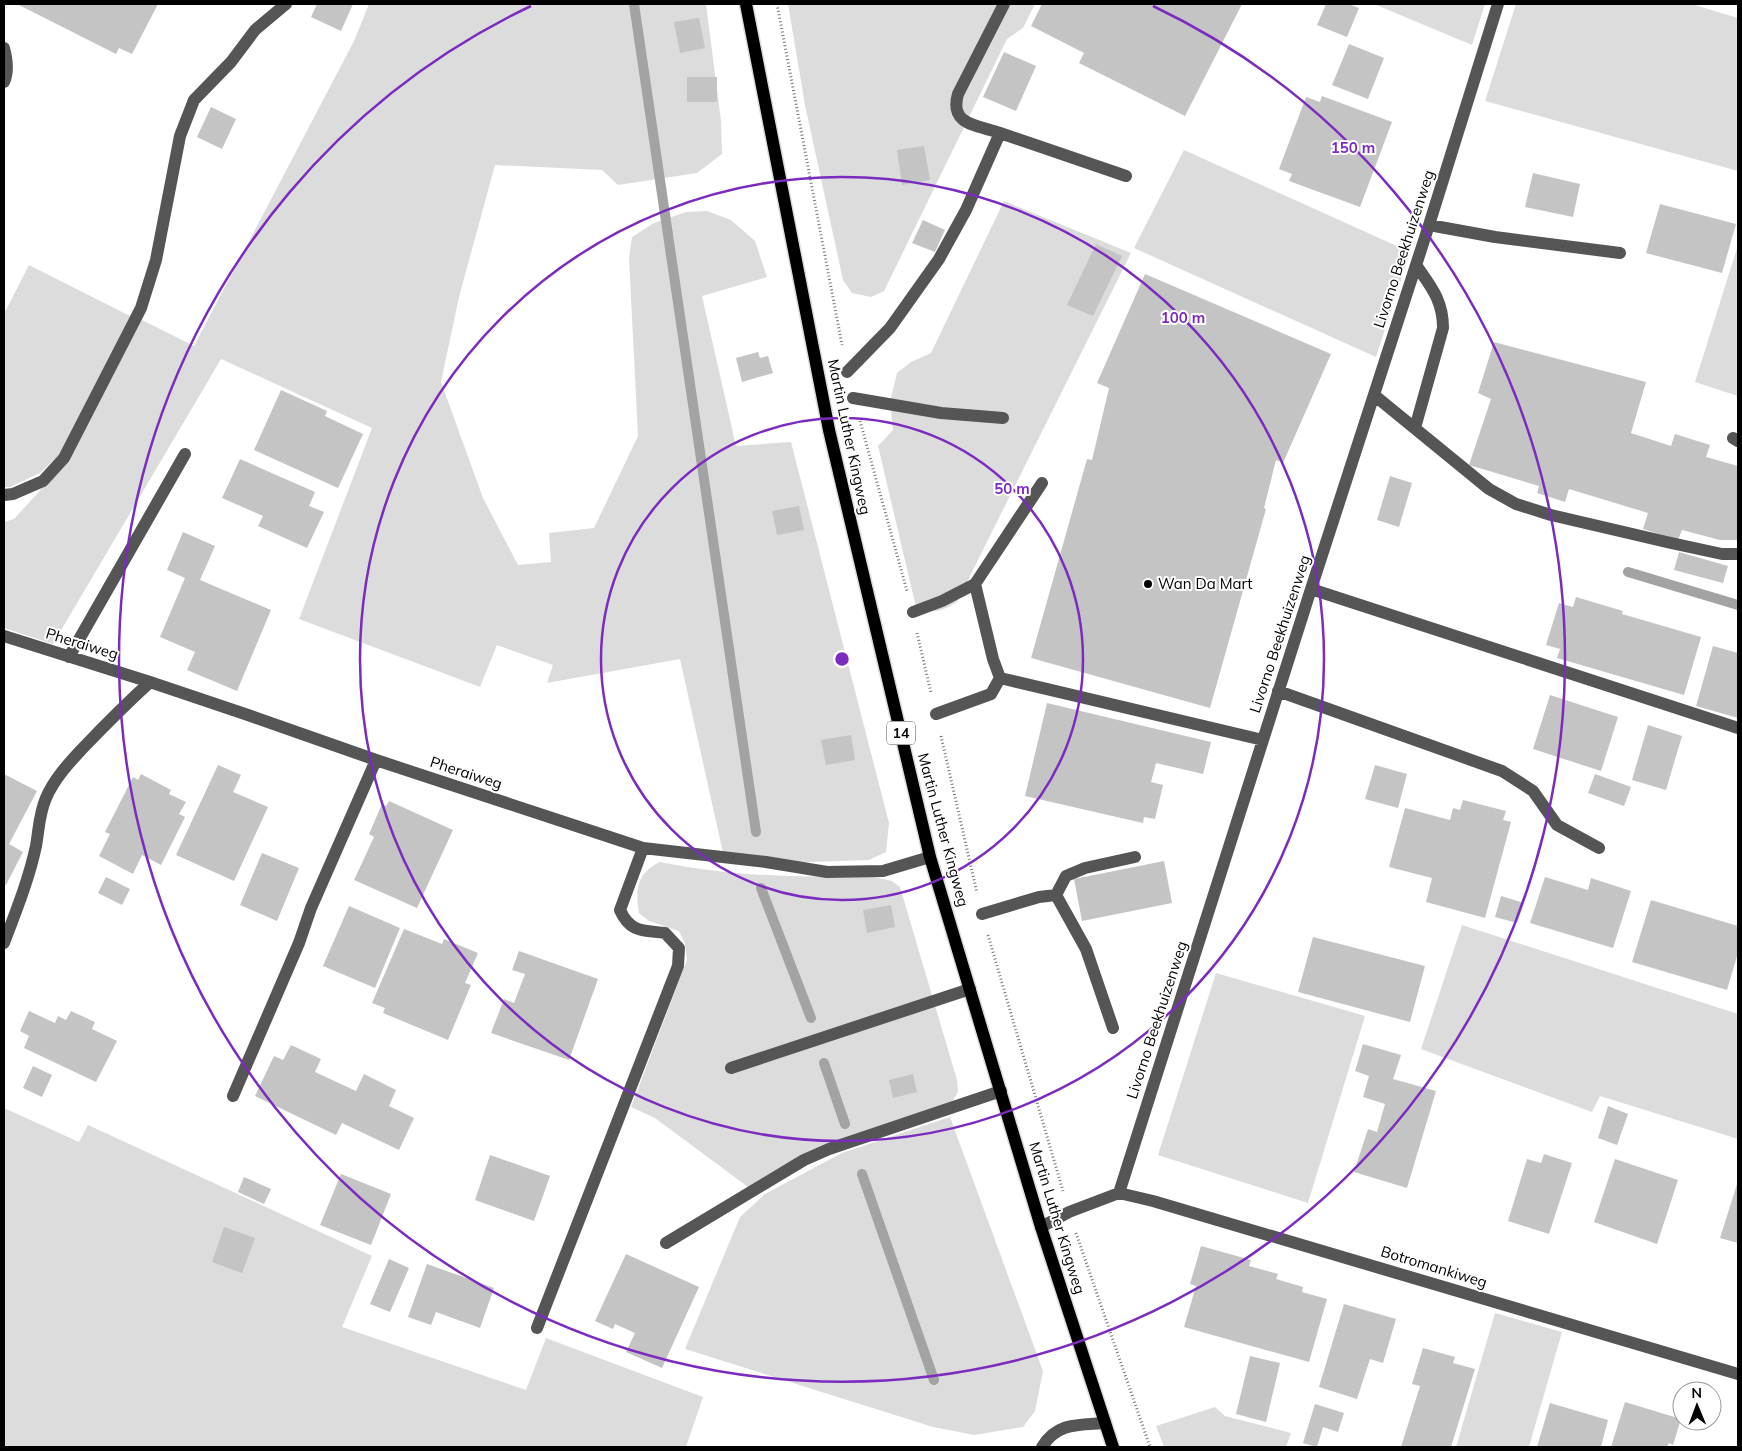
<svg xmlns="http://www.w3.org/2000/svg" width="1742" height="1451" viewBox="0 0 1742 1451" font-family="Mulish,sans-serif">
<style>
.green{fill:#dcdcdc}
.lines{fill:none;stroke-linecap:round;stroke-linejoin:round}
.stream{stroke:#a3a3a3;stroke-width:10}
.building{fill:#c4c4c4}
.major-casing{stroke:#dbdbdb;stroke-width:15}
.path{stroke:#777;stroke-width:3;stroke-dasharray:1 2.5;stroke-linecap:butt}
.minor{stroke:#555;stroke-width:12}
.major{stroke:#000;stroke-width:12}
.ring{fill:none;stroke:#7b2cbf;stroke-width:2.5}
.poi-dot{fill:#000;stroke:#fff;stroke-width:2}
.labels{text-anchor:middle;stroke-width:4;stroke-linejoin:round;paint-order:stroke}
.shield{fill:#fff;stroke:#4c4c4c;stroke-width:1}
.shield-label{font-size:14px;font-weight:bold;fill:#000}
.street-label{font-size:15px;fill:#000;stroke:#fff}
.poi-label{font-size:15px;fill:#000;stroke:#fff;text-anchor:start}
.centre{fill:#7b2cbf;stroke:#fff;stroke-width:2.5}
.ring-label{font-size:15px;text-anchor:middle;font-weight:bold;fill:#7b2cbf;stroke:#fff;stroke-width:4;stroke-linejoin:round;paint-order:stroke}
</style>
<rect width="100%" height="100%" fill="#fff"/>
<!-- green -->
<path class="green" d="M 369,4 L 706,4 L 721,121 L 722,154 L 697,173 L 618,185 L 602,170 L 495,165 L 459,297 L 441,382 L 483,498 L 518,565 L 551,562 L 549,533 L 594,528 L 638,436 L 629,258 L 632,237 L 654,223 L 686,212 L 707,211 L 731,220 L 755,241 L 767,277 L 702,296 L 736,446 L 791,442 L 889,823 L 886,852 L 869,860 L 784,863 L 723,853 L 680,659 L 547,683 L 553,665 L 497,645 L 480,687 L 299,619 L 372,428 L 221,359 L 53,644 L 4,628 L 4,522 L 14,519 L 45,485 L 140,319 L 194,346 L 354,41 Z
M 788,4 L 1035,4 L 1023,28 L 1007,39 L 884,291 L 871,297 L 852,293 L 843,280 L 805,105 Z
M 1374,4 L 1485,4 L 1472,45 Z
M 1516,4 L 1691,4 L 1738,18 L 1738,171 L 1485,101 Z
M 1184,150 L 1410,252 L 1376,357 L 1134,248 Z
M 1004,201 L 1131,253 L 957,602 C 940,612 935,614 916,607 L 878,446 L 893,430 L 890,402 L 897,373 L 911,362 L 931,353 Z
M 1738,245 L 1738,396 L 1695,382 Z
M 29,265 L 130,316 L 60,454 L 40,473 L 10,487 L 4,487 L 4,314 Z
M 660,862 C 732,877 801,877 874,877 L 892,881 L 900,887 L 957,1080 L 958,1092 L 952,1102 L 748,1187 L 655,1118 L 631,1107 L 687,960 L 685,944 L 679,931 L 649,921 L 639,913 C 635,889 637,873 660,862 Z
M 1462,925 L 1738,1014 L 1738,1139 L 1600,1096 L 1592,1112 L 1421,1049 Z
M 1216,973 L 1365,1016 L 1308,1203 L 1158,1155 Z
M 4,1108 L 79,1142 L 88,1125 L 372,1256 L 342,1327 L 526,1390 L 546,1338 L 703,1397 L 686,1447 L 4,1447 Z
M 950,1117 L 1043,1371 L 1035,1411 L 1023,1427 L 974,1435 L 933,1427 L 685,1349 L 740,1217 L 765,1194 L 842,1153 Z
M 1495,1313 L 1562,1332 L 1529,1447 L 1456,1447 Z
M 1215,1407 L 1225,1416 L 1291,1433 L 1286,1447 L 1164,1447 L 1156,1426 Z"/>
<g class="lines">
<!-- stream -->
<path class="stream" d="M 634,4 L 756,832
M 1628,572 L 1738,605
M 761,888 L 811,1018
M 824,1063 L 845,1124
M 862,1174 L 934,1380"/>
</g>
<!-- building -->
<path class="building" d="M 17,4 L 158,4 L 132,54 L 119,48 L 116,54 Z
M 317,4 L 353,4 L 341,31 L 311,17 Z
M 1042,4 L 1242,4 L 1185,116 L 1079,63 L 1084,53 L 1031,26 Z
M 1326,4 L 1349,4 L 1359,8 L 1347,37 L 1317,25 Z
M 699,18 L 705,48 L 680,53 L 674,22 Z
M 1349,44 L 1384,58 L 1368,99 L 1332,85 Z
M 1004,52 L 1036,66 L 1016,111 L 983,97 Z
M 687,77 L 717,77 L 717,102 L 687,102 Z
M 1322,96 L 1392,122 L 1360,207 L 1289,181 L 1292,174 L 1279,169 L 1306,97 L 1320,102 Z
M 211,107 L 236,119 L 222,149 L 197,137 Z
M 924,146 L 930,180 L 902,185 L 897,150 Z
M 1533,173 L 1580,184 L 1573,217 L 1525,207 Z
M 1660,204 L 1736,224 L 1722,273 L 1646,253 Z
M 923,220 L 945,230 L 935,252 L 912,243 Z
M 1096,244 L 1122,256 L 1093,316 L 1067,305 Z
M 1145,274 L 1331,354 L 1283,463 L 1276,460 L 1264,508 L 1266,509 L 1210,708 L 1031,658 L 1087,459 L 1092,460 L 1109,388 L 1097,383 Z
M 1494,342 L 1646,382 L 1631,433 L 1671,446 L 1675,434 L 1710,445 L 1706,457 L 1738,466 L 1738,540 L 1720,540 L 1682,530 L 1678,540 L 1643,529 L 1648,513 L 1569,489 L 1565,502 L 1537,493 L 1539,486 L 1469,465 L 1491,399 L 1478,393 Z
M 758,352 L 760,358 L 768,356 L 773,373 L 742,382 L 736,358 Z
M 281,390 L 327,411 L 325,416 L 363,434 L 338,488 L 254,450 Z
M 240,459 L 315,492 L 309,506 L 324,512 L 307,548 L 258,526 L 263,516 L 222,498 Z
M 1390,476 L 1412,483 L 1399,527 L 1377,520 Z
M 799,506 L 804,530 L 777,535 L 772,511 Z
M 183,532 L 215,546 L 200,580 L 271,610 L 237,691 L 187,670 L 195,652 L 160,637 L 185,578 L 167,570 Z
M 1679,552 L 1728,566 L 1723,583 L 1674,570 Z
M 1576,597 L 1623,611 L 1622,614 L 1701,637 L 1684,695 L 1557,658 L 1560,649 L 1546,645 L 1559,603 L 1573,607 Z
M 1713,646 L 1738,653 L 1738,718 L 1696,706 Z
M 1550,695 L 1618,717 L 1601,771 L 1533,749 Z
M 1047,703 L 1211,742 L 1203,774 L 1156,763 L 1151,782 L 1163,785 L 1155,819 L 1144,817 L 1143,823 L 1025,796 Z
M 1648,725 L 1682,736 L 1666,790 L 1632,780 Z
M 851,735 L 855,760 L 826,765 L 821,740 Z
M 218,765 L 241,775 L 233,792 L 268,807 L 234,881 L 176,855 Z
M 1375,765 L 1407,774 L 1398,808 L 1365,799 Z
M 4,774 L 37,791 L 9,844 L 23,852 L 6,885 L 4,884 Z
M 141,774 L 171,790 L 169,794 L 186,802 L 179,814 L 185,817 L 161,865 L 142,855 L 133,874 L 99,856 L 110,834 L 105,832 L 133,777 L 138,780 Z
M 1595,774 L 1631,787 L 1624,806 L 1588,793 Z
M 1463,800 L 1506,811 L 1503,820 L 1511,822 L 1485,918 L 1426,902 L 1432,878 L 1389,867 L 1405,808 L 1450,820 L 1453,808 L 1460,810 Z
M 389,801 L 453,830 L 417,908 L 354,880 L 374,837 L 369,834 L 382,804 L 386,806 Z
M 262,853 L 299,868 L 277,921 L 240,905 Z
M 1164,861 L 1172,903 L 1082,921 L 1074,879 Z
M 106,877 L 130,889 L 122,905 L 98,893 Z
M 1545,877 L 1588,890 L 1591,878 L 1631,891 L 1613,948 L 1530,923 Z
M 1501,896 L 1524,903 L 1517,923 L 1495,917 Z
M 1651,900 L 1738,926 L 1738,953 L 1727,990 L 1632,962 Z
M 891,905 L 895,927 L 867,933 L 863,910 Z
M 349,906 L 400,928 L 375,988 L 323,966 Z
M 404,929 L 442,944 L 444,939 L 478,953 L 465,983 L 471,985 L 448,1040 L 383,1013 L 385,1008 L 372,1003 Z
M 1313,937 L 1425,966 L 1410,1022 L 1298,992 Z
M 519,951 L 598,979 L 569,1060 L 491,1033 L 504,999 L 514,1003 L 525,974 L 512,970 Z
M 29,1011 L 55,1023 L 58,1016 L 66,1020 L 71,1011 L 95,1022 L 92,1029 L 117,1041 L 96,1082 L 24,1048 L 29,1036 L 20,1031 Z
M 1363,1044 L 1401,1055 L 1393,1079 L 1436,1091 L 1407,1188 L 1354,1172 L 1368,1129 L 1377,1132 L 1385,1104 L 1363,1097 L 1369,1076 L 1355,1071 Z
M 291,1045 L 321,1059 L 315,1072 L 356,1091 L 364,1074 L 396,1090 L 389,1106 L 414,1118 L 399,1150 L 342,1123 L 336,1135 L 255,1096 L 274,1056 L 283,1060 Z
M 33,1066 L 52,1075 L 42,1097 L 23,1088 Z
M 913,1074 L 917,1092 L 893,1098 L 889,1080 Z
M 1608,1106 L 1628,1114 L 1617,1145 L 1598,1138 Z
M 1544,1154 L 1572,1163 L 1549,1234 L 1508,1221 L 1527,1159 L 1541,1163 Z
M 490,1155 L 550,1176 L 534,1221 L 475,1200 Z
M 1615,1159 L 1678,1180 L 1657,1244 L 1594,1222 Z
M 341,1174 L 391,1194 L 371,1245 L 320,1225 Z
M 244,1177 L 271,1189 L 264,1204 L 238,1192 Z
M 1738,1181 L 1738,1243 L 1720,1238 Z
M 224,1227 L 255,1238 L 242,1273 L 212,1262 Z
M 1201,1246 L 1251,1260 L 1249,1266 L 1278,1274 L 1276,1279 L 1303,1287 L 1302,1292 L 1327,1299 L 1309,1362 L 1184,1327 L 1196,1286 L 1190,1284 Z
M 626,1254 L 699,1287 L 662,1368 L 626,1352 L 635,1333 L 615,1324 L 613,1329 L 595,1321 Z
M 389,1259 L 409,1268 L 390,1312 L 370,1304 Z
M 427,1264 L 494,1288 L 480,1328 L 436,1312 L 431,1325 L 408,1317 Z
M 1344,1304 L 1396,1319 L 1383,1363 L 1370,1359 L 1357,1399 L 1319,1387 Z
M 1423,1348 L 1455,1357 L 1453,1363 L 1475,1369 L 1451,1447 L 1401,1447 L 1420,1386 L 1412,1384 Z
M 1250,1356 L 1280,1363 L 1266,1422 L 1236,1414 Z
M 1625,1402 L 1681,1419 L 1673,1445 L 1669,1443 L 1667,1447 L 1611,1447 Z
M 1550,1403 L 1608,1420 L 1601,1447 L 1537,1447 Z
M 1315,1404 L 1344,1413 L 1338,1432 L 1323,1427 L 1317,1447 L 1303,1443 Z"/>
<g class="lines">
<defs>
<path id="major" d="M 746,4 L 829,430 L 930,857 L 1041,1227 L 1113,1447"/>
</defs>
<!-- major casing -->
<use href="#major" class="major-casing"/>
<!-- path -->
<path class="path" d="M 777,4 L 842,345
M 860,421 L 907,591
M 917,633 L 931,693
M 941,736 L 977,893
M 988,935 L 1063,1191
M 1076,1233 L 1150,1447"/>
<!-- minor -->
<path class="minor" d="M 4,48 C 7,59 9,71 4,82
M 1000,133 C 977,125 949,125 958,94 L 1004,4
M 1429,225 L 1495,237 L 1620,253
M 847,372 L 890,328 L 939,259 L 966,210 L 1000,133 L 1126,176
M 1374,395 L 1489,489 L 1516,504 L 1551,515 L 1671,543 L 1722,554 L 1738,554
M 853,398 L 941,413 L 1003,418
M 1415,428 L 1443,328 C 1443,300 1431,287 1416,265
M 1733,438 L 1738,441
M 4,495 L 13,494 L 43,481 L 64,458 L 141,308 L 156,260 L 180,136 L 194,100 L 231,62 L 255,30 L 286,4
M 1311,589 L 1738,728
M 913,612 L 942,601 L 975,584 L 1042,483
M 4,636 L 150,682 L 248,715 L 376,760 L 643,848 L 766,862 L 827,872 L 883,871 L 930,857
M 69,657 L 185,454
M 1000,678 L 1263,740
M 1278,691 L 1502,771 L 1533,791 L 1557,825 L 1599,848
M 936,714 L 991,694 L 1000,678 L 993,659 L 975,584
M 1056,895 L 1086,949 L 1113,1028
M 982,914 L 1039,897 L 1056,895 L 1066,876 L 1085,868 L 1135,857
M 4,943 C 16,911 29,879 36,846 C 39,829 39,814 46,798 C 54,779 69,763 82,749 C 104,726 126,704 150,682
M 731,1068 L 970,989
M 233,1096 L 299,943 L 311,908 L 376,760
M 1119,1193 L 1153,1201 L 1738,1374
M 1041,1227 L 1069,1212 L 1119,1193 L 1311,589 L 1429,225 L 1498,4
M 666,1243 L 804,1160 L 829,1149 L 1001,1091
M 537,1328 L 678,966 L 679,948 L 665,933 C 644,930 630,933 620,910 L 643,848
M 1042,1447 C 1057,1422 1079,1425 1105,1423"/>
<!-- major -->
<use href="#major" class="major"/>
</g>
<!-- distance rings -->
<g class="ring">
<circle cx="842" cy="659" r="241"/>
<circle cx="842" cy="659" r="482"/>
<path d="M1153 6A723 723 0 1 1 531 6"/>
</g>
<!-- markers -->
<circle class="poi-dot" cx="1148" cy="584" r="5"/>
<g class="labels">
<!-- shield labels -->
<rect class="shield" x="887" y="721.5" width="28" height="23" rx="4"/>
<g class="shield-label">
<text x="901" y="738">14</text>
</g>
<!-- street labels -->
<g class="street-label">
<text transform="translate(1404 249) rotate(-72)" y="5">Livorno Beekhuizenweg</text>
<text transform="translate(849 437) rotate(78)" y="5">Martin Luther Kingweg</text>
<text transform="translate(1280 634) rotate(-72)" y="5">Livorno Beekhuizenweg</text>
<text transform="translate(82 644) rotate(17)" y="5">Pheraiweg</text>
<text transform="translate(466 773) rotate(18)" y="5">Pheraiweg</text>
<text transform="translate(943 830) rotate(75)" y="5">Martin Luther Kingweg</text>
<text transform="translate(1157 1020) rotate(-72)" y="5">Livorno Beekhuizenweg</text>
<text transform="translate(1057 1218) rotate(73)" y="5">Martin Luther Kingweg</text>
<text transform="translate(1434 1267) rotate(17)" y="5">Botromankiweg</text>
</g>
<!-- poi labels -->
<g class="poi-label">
<text x="1158" y="589">Wan Da Mart</text>
</g>
</g>
<circle cx="842" cy="659" r="8" class="centre"/>
<g class="ring-label">
<text x="1353" y="153">150 m</text>
<text x="1183" y="323">100 m</text>
<text x="1012" y="494">50 m</text>
</g>
<!-- border -->
<rect width="1742" height="1451" fill="none" stroke="#000000" stroke-width="10"/>
<!-- north arrow -->
<g transform="translate(1697 1406) rotate(359)"><circle r="24" fill="#ffffff" stroke="#999999"/>
<path d="M0-4L9 19L0 12L-9 19Z" fill="#000000"/>
<text y="-8" font-size="14" font-weight="bold" text-anchor="middle" fill="#000000">N</text>
</g>
</svg>
